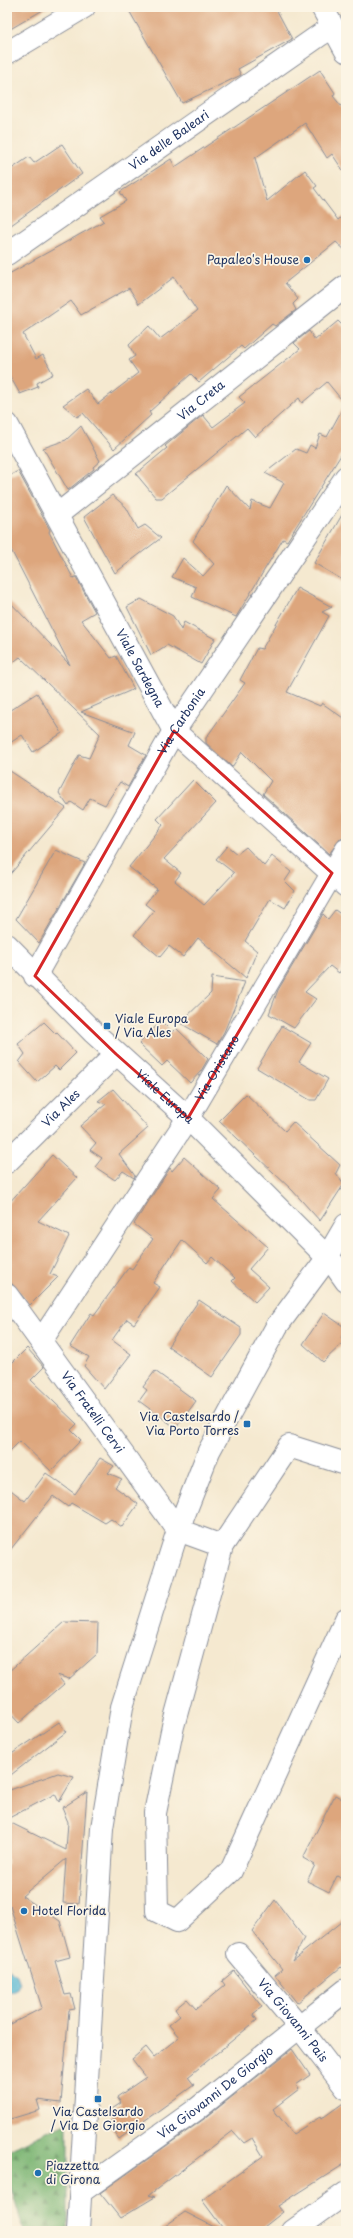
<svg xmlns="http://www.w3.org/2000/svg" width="353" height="2238" viewBox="0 0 353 2238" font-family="'Playpen Sans',sans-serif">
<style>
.forest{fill:url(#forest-firs);stroke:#4c7269}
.water{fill:#54b7d3;stroke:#387398}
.building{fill:#dda67d}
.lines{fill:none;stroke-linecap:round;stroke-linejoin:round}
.minor-casing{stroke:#888c97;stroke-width:24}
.major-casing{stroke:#888c97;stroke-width:24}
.minor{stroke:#fff;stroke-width:22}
.major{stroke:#fff;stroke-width:22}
.marked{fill:none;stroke:#d62828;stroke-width:3;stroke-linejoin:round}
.poi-dot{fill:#1f6fb2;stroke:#fcf5e5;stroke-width:1.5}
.labels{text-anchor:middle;stroke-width:3.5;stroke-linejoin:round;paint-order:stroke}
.street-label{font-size:12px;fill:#1b2f5e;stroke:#fcf5e5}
.poi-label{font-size:12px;fill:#1b2f5e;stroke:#fcf5e5;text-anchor:start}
</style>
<defs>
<pattern id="forest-firs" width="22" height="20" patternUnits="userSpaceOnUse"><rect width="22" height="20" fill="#7db674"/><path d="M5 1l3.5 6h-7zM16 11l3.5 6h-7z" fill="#669462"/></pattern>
</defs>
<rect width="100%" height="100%" fill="#fcf5e5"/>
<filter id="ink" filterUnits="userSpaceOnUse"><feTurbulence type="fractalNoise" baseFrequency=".025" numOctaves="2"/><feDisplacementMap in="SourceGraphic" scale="8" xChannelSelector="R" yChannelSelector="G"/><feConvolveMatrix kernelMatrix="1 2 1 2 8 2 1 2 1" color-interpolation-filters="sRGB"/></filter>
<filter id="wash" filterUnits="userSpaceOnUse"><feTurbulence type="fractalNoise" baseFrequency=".012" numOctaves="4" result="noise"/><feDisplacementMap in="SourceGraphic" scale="16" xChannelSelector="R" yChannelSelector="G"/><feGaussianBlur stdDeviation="0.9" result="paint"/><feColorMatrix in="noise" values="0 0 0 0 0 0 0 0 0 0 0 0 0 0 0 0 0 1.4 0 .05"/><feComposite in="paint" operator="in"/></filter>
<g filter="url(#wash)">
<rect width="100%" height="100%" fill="#f5e9d0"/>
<!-- forest -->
<path class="forest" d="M 68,2122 L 68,2231 L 24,2231 L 7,2176 L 7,2151 Z"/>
<!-- water -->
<path class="water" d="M 7,1968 L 17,1975 L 20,1983 L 16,1990 L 7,1994 Z"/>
<g id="blocks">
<!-- building -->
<path class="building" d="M 7,7 L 48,7 L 7,31 Z
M 127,7 L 275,7 L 292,39 L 238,69 L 241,75 L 239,76 L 182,103 Z
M 320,70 L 335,93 L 333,96 L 346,112 L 346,175 L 332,154 L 327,158 L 305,123 L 255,158 L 267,201 L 305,170 L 317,186 L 314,188 L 338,220 L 346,213 L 346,251 L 336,242 L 285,283 L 298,299 L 293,304 L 296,310 L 275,326 L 272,324 L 244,349 L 241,346 L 199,382 L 191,374 L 149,412 L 151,415 L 114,449 L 83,413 L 77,417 L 63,405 L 86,389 L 98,404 L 138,373 L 129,360 L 135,356 L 129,345 L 149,326 L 160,339 L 197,311 L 174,277 L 139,304 L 129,288 L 81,315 L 71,301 L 23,334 L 36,359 L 43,355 L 53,374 L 37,383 L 38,387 L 20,394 L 7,371 L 7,275 L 104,221 L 100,216 L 126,201 L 120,192 L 171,159 L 175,167 Z
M 62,144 L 82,174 L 7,228 L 7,172 L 29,157 L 34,163 Z
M 338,321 L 346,329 L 346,447 L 287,541 L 283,539 L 236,617 L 192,597 L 196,587 L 172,577 L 183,558 L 203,576 L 214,564 L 193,541 L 226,485 L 250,510 L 252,501 L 270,508 L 284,483 L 265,473 L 296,449 L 306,453 L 310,445 L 315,448 L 320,434 L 327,437 L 345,404 L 327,382 L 302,403 L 299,398 L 255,437 L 247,428 L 162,498 L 156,498 L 136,474 L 167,448 L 165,446 L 203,415 L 213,427 L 245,403 L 239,397 L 300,349 L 294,343 L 309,331 L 315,340 Z
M 81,426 L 100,461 L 93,467 L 94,469 L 68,490 L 43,448 L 66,440 Z
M 18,471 L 50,530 L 49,532 L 73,578 L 76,577 L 95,612 L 81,620 L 111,658 L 116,656 L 134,689 L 81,712 L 135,732 L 129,745 L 146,755 L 128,787 L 120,782 L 105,805 L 90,798 L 83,810 L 71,802 L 68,806 L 59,793 L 79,755 L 89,758 L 100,734 L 20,657 L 7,667 L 7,599 L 70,665 L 7,542 L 7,477 Z
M 112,495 L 126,507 L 138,529 L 145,525 L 161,538 L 115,573 L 84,517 Z
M 346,508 L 346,582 L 314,563 Z
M 297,588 L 332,607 L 322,612 L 329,616 L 287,692 L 320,706 L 322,703 L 346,720 L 346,838 L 340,839 L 329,854 L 263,794 L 271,781 L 242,752 L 232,767 L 206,743 L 206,738 L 245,683 L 240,680 L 257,648 L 262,649 Z
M 141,599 L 173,616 L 181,630 L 184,622 L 215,639 L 201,664 L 167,645 L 151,655 L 127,607 Z
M 37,693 L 62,733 L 33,752 L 22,735 L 7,745 L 7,712 Z
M 7,769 L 66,808 L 7,878 Z
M 193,780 L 216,803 L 164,859 L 181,873 L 175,881 L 204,905 L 234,873 L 216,859 L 227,846 L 237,854 L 246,847 L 264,866 L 272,856 L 291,872 L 285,881 L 295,891 L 285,908 L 270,899 L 245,941 L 257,951 L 246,978 L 198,938 L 183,957 L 169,946 L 160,957 L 134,935 L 154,911 L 145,904 L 157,889 L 129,867 L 163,825 L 157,819 Z
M 56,850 L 85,863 L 39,943 L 16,919 Z
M 335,910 L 346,918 L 346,963 L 339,973 L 330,966 L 305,992 L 316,999 L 294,1028 L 269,1014 L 278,990 L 323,914 L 328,919 Z
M 212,977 L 245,982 L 224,1032 L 217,1044 L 180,1023 L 211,993 Z
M 161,1021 L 172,1032 L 176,1028 L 208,1059 L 201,1071 L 190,1083 L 167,1061 L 162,1066 L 139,1044 Z
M 44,1022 L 56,1034 L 57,1033 L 76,1053 L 59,1070 L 55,1066 L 37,1082 L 19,1062 L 25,1054 L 18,1044 Z
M 282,1026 L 311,1043 L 299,1062 L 328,1079 L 316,1100 L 310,1100 L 257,1068 Z
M 113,1089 L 148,1128 L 119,1154 L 135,1176 L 134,1178 L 123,1171 L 115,1180 L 95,1167 L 102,1158 L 90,1150 L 96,1143 L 80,1126 L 106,1104 L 98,1101 Z
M 246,1094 L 285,1131 L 293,1122 L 340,1165 L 336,1173 L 344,1184 L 320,1221 L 292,1190 L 219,1121 Z
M 52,1155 L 77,1178 L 38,1221 L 69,1236 L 50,1274 L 58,1277 L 30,1305 L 7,1278 L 7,1205 Z
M 184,1157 L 221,1190 L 213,1199 L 268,1247 L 249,1269 L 269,1287 L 255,1302 L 232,1281 L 235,1278 L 212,1257 L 207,1263 L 182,1240 L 153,1283 L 160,1287 L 134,1324 L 127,1319 L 112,1340 L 131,1354 L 104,1389 L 84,1366 L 89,1357 L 70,1346 L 91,1313 L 94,1315 L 129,1267 L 132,1269 L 153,1239 L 134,1224 L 170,1168 L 172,1171 Z
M 199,1300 L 241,1328 L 241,1335 L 212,1377 L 168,1346 Z
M 324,1313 L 346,1328 L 341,1338 L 345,1341 L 323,1362 L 303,1344 Z
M 27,1348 L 44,1367 L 31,1380 L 77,1424 L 71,1430 L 81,1440 L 51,1471 L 20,1441 L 7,1454 L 7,1368 Z
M 155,1371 L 196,1401 L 176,1428 L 139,1401 L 147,1390 L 143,1387 Z
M 100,1458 L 114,1466 L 108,1473 L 122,1479 L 115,1487 L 138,1504 L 122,1527 L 111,1519 L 105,1523 L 71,1503 L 68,1507 L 53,1496 L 7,1554 L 7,1487 L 25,1501 L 46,1473 L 75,1494 Z
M 64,1622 L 98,1623 L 97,1654 L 69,1679 L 57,1675 L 64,1684 L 19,1723 L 7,1710 L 7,1673 Z
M 59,1722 L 66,1732 L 7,1778 L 7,1757 Z
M 58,1773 L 74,1777 L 59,1802 L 55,1794 L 7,1819 L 7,1791 Z
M 87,1792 L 79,1904 L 63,1903 L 66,1859 L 22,1896 L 60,1921 L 70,1957 L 55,1961 L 65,1995 L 71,1994 L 75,2009 L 69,2010 L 61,2103 L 37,2100 L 40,2110 L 7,2120 L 7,2026 L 42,2008 L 10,1906 L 7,1908 L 7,1821 L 66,1850 L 68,1822 L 62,1808 Z
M 335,1795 L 346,1801 L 346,1881 L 337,1876 L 329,1892 L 307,1881 L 315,1865 L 303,1858 Z
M 275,1900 L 304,1938 L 292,1961 L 346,1918 L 346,1963 L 297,2003 L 275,1975 L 282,1969 L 252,1931 Z
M 234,1971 L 262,2007 L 253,2014 L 257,2020 L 188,2077 L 194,2085 L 119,2139 L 108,2123 L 114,2118 L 109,2111 L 121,2103 L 117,2097 L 146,2077 L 132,2059 L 146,2047 L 154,2057 L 179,2037 L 169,2025 L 180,2016 L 175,2009 L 187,1999 L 196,2009 L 225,1985 L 222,1981 Z
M 292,2049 L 310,2075 L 296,2085 L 299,2089 L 273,2109 L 293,2134 L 320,2117 L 321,2119 L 346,2101 L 346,2163 L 278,2206 L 283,2212 L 259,2231 L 225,2231 L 202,2200 L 263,2156 L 252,2138 L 244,2143 L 233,2131 L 149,2195 L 155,2197 L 120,2218 L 100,2193 L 204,2119 Z
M 185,2212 L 222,2231 L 158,2231 Z"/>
</g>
</g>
<g filter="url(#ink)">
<use href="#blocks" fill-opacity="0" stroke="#888c97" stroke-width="1"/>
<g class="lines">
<defs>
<g id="minor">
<path d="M 7,53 L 84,7"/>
<path id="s1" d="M 7,254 L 320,35 L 332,28"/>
<path id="s2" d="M 7,424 L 174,731 L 346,886"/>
<path id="s3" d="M 57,515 L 346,286"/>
<path id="s4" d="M 7,945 L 93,1032 L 188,1118 L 321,1251"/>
<path id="s5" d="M 35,976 L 174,731 L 346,477"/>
<path id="s6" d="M 7,1162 L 116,1054"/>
<path d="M 332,1249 L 346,1225"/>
<path d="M 334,1264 L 346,1281"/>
<path id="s7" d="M 7,1295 L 178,1530"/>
<path id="s8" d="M 41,1341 L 188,1118 L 346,850"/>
<path d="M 346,1464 L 289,1446 L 222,1546 L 173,1726 L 155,1813 L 157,1911 L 177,1921 L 231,1871 L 346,1619"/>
<path d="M 178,1530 L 222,1546"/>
<path id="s9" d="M 238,1954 L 300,2028 L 346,2088"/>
<path id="s10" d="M 82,2191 L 197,2109 L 346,1990"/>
<path d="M 78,2231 L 102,1828 L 122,1707 L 178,1530 L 209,1451 L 277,1326 L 323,1264"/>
</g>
<path id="major" d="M 322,7 L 346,51
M 293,2231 L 346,2193"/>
</defs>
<!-- minor casing -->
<use href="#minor" class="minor-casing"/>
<!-- major casing -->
<use href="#major" class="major-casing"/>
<!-- minor -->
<use href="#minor" class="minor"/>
<!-- major -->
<use href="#major" class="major"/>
</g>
</g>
<!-- marked area -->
<path class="marked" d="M 174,731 L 332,873 L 188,1118 L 116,1054 L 35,976 Z"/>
<!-- markers -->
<g class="poi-dot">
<circle cx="307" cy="260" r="4"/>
<rect x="103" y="1022" width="8" height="8" rx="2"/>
<rect x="243" y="1420" width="8" height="8" rx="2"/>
<circle cx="24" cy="1911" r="4"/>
<rect x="94" y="2095" width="8" height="8" rx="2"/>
<circle cx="38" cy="2173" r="4"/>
</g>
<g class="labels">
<!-- street labels -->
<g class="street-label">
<text dy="4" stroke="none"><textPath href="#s1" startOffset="198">Via delle Baleari</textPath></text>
<text dy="4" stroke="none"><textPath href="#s3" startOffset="184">Via Creta</textPath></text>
<text dy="4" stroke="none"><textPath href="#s2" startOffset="278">Viale Sardegna</textPath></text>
<text dy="4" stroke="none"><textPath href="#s5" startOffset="294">Via Carbonia</textPath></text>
<text dy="4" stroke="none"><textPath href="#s8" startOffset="325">Via Oristano</textPath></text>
<text dy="4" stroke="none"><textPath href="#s4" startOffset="219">Viale Europa</textPath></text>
<text dy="4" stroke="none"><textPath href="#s6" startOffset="76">Via Ales</textPath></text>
<text dy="4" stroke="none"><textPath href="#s7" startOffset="145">Via Fratelli Cervi</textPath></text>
<text dy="4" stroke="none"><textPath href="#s9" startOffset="86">Via Giovanni Pais</textPath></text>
<text dy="4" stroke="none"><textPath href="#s10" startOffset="166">Via Giovanni De Giorgio</textPath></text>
</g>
<!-- poi labels -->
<g class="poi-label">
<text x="299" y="264" text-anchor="end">Papaleo's House</text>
<text x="115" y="1023">Viale Europa<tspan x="115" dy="14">/ Via Ales</tspan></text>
<text x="239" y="1421" text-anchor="end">Via Castelsardo /<tspan x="239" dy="14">Via Porto Torres</tspan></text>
<text x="32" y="1915">Hotel Florida</text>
<text x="98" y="2116" text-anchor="middle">Via Castelsardo<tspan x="98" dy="14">/ Via De Giorgio</tspan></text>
<text x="46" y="2170">Piazzetta<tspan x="46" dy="14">di Girona</tspan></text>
</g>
</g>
<!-- margin -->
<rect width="353" height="2238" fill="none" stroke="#fcf5e5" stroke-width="24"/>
</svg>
